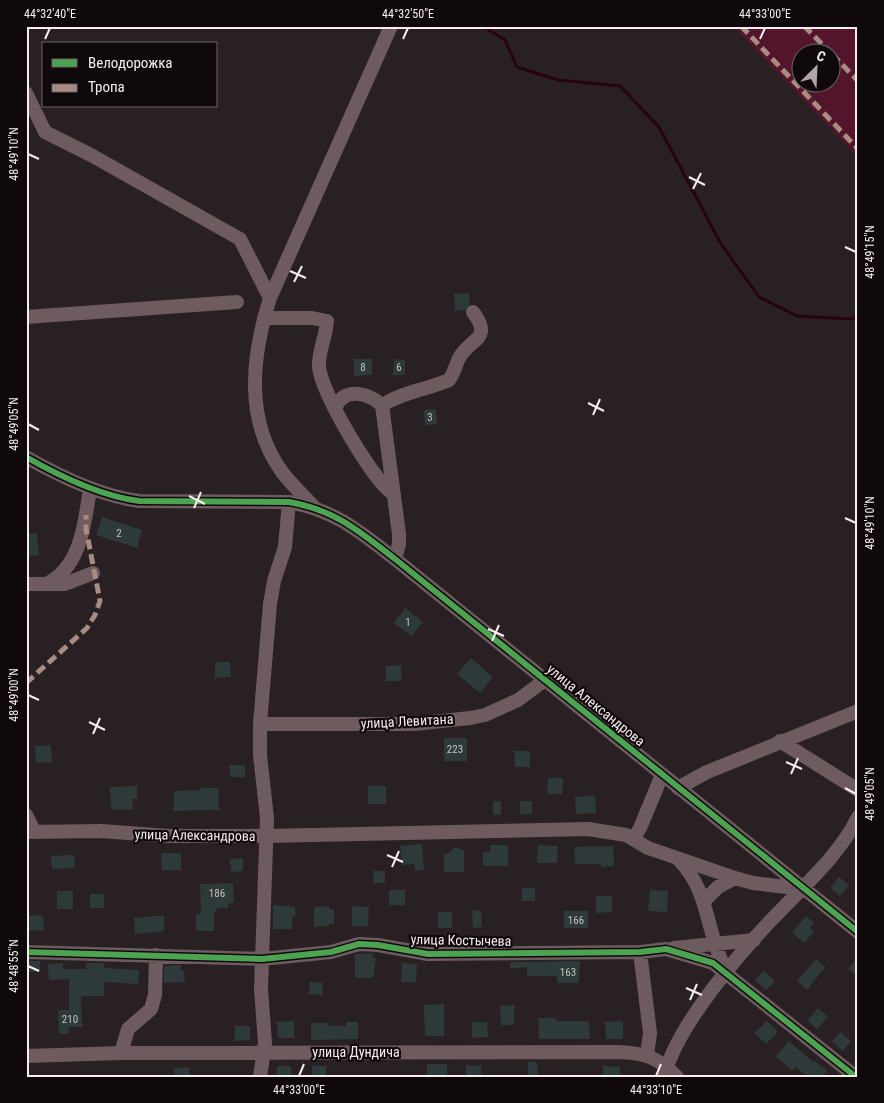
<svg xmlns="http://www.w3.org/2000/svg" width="884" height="1103" viewBox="0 0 884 1103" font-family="'Roboto Condensed',sans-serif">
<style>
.green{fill:#53152c;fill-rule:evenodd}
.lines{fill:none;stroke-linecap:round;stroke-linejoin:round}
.stream{stroke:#27030f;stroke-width:3}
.building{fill:#2e3a3a}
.minor{stroke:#6e5b5f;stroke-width:14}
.quiet{stroke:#a88b81;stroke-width:5;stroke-dasharray:10 5;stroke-linecap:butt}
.cycleway-casing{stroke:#0f090b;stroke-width:9}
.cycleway{stroke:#4ca352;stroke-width:6}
.ticks{fill:none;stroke:#f7edef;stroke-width:2}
.labels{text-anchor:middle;stroke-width:4.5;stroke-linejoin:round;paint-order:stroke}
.number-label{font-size:11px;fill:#c5c0c2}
.street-label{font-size:14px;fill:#f7edef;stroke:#0f090b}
.neatline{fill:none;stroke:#f7edef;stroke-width:2}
.ticks-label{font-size:12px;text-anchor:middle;fill:#f7edef}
</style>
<rect width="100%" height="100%" fill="#282022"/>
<!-- green -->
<path class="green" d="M 733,26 L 858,26 L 858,157 ZM 802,52 L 832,52 L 832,82 L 802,82 Z"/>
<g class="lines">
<!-- stream -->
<path class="stream" d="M 483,26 L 505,40 L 517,67 L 558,80 L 620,86 L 659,127 L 721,244 L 759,297 L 797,316 L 852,319 L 858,317"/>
</g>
<!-- building -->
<path class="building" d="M 469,293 L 470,304 L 465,310 L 455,311 L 454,294 Z
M 354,359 L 372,359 L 372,375 L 354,376 Z
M 394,359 L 405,360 L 405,375 L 393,375 Z
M 436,409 L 437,424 L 425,425 L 424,410 Z
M 102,517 L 142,530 L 137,548 L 96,535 Z
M 37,533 L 39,555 L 26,556 L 26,534 Z
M 405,608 L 423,622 L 412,636 L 394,623 Z
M 471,658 L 493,677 L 480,693 L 457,674 Z
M 215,662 L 230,662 L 231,677 L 215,678 Z
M 401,665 L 402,681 L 386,681 L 386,666 Z
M 444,738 L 467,738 L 467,761 L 444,761 Z
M 51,745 L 52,762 L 36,763 L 35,746 Z
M 514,751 L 530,751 L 530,767 L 515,767 Z
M 230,765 L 245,765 L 245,777 L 230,777 Z
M 548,778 L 563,778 L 562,794 L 547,794 Z
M 137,786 L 137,799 L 132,799 L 133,809 L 111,810 L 110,787 Z
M 368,786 L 386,786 L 386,804 L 368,804 Z
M 201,788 L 218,788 L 219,810 L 174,811 L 174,791 L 201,790 Z
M 595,796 L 596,813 L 576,814 L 575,797 Z
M 493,801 L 501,801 L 501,815 L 493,815 Z
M 520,801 L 532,801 L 532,814 L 520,814 Z
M 422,844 L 424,870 L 415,871 L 414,864 L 402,865 L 400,846 Z
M 490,845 L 508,845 L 508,866 L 483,866 L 483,852 L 490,852 Z
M 538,845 L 558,846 L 557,863 L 537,863 Z
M 613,846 L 614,866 L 601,867 L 601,864 L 575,864 L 574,847 Z
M 455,847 L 464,850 L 464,872 L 444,872 L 444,855 L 448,854 Z
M 161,853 L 181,853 L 181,870 L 162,870 Z
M 74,855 L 75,868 L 52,869 L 51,856 Z
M 243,858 L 243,871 L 231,872 L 230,859 Z
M 373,871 L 385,871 L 385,883 L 374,883 Z
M 839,877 L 849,885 L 840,896 L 830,888 Z
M 233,883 L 234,902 L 228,904 L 228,908 L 217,908 L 216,913 L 214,913 L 214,931 L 196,931 L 196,914 L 201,914 L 200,884 Z
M 522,888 L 535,888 L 535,901 L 522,901 Z
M 389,890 L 405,890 L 405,905 L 389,905 Z
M 650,890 L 668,891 L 667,912 L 648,911 Z
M 57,891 L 73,891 L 73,909 L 57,909 Z
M 90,894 L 104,894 L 104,908 L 90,908 Z
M 596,896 L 612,896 L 612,912 L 596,913 Z
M 273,905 L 295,907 L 295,917 L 292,917 L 292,929 L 273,929 Z
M 329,906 L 329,909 L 334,909 L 334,924 L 329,924 L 329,926 L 314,927 L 314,907 Z
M 352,906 L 369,907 L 368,926 L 352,926 Z
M 481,910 L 482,927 L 473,928 L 472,911 Z
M 564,911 L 588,911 L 588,928 L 564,928 Z
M 438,912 L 452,912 L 452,928 L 438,928 Z
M 43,915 L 44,930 L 26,931 L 26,916 Z
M 155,916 L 164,916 L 164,931 L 135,934 L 134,918 Z
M 806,916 L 814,923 L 809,928 L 814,932 L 804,943 L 792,932 Z
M 373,953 L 372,958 L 376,958 L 373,978 L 355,978 L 355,954 Z
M 858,957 L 858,977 L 848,969 Z
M 816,959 L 825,967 L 807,990 L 797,981 Z
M 26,961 L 40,961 L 40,972 L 26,972 Z
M 580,961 L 579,983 L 557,983 L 557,976 L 527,976 L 527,967 L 510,969 L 510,962 Z
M 63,963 L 63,969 L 86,969 L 86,963 L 104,963 L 104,968 L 139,970 L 138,984 L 104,982 L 104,996 L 81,996 L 82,1027 L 69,1027 L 69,1034 L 59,1034 L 58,1010 L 69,1010 L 69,979 L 49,980 L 48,964 Z
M 402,963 L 417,964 L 416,982 L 401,982 Z
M 181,965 L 181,971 L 184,971 L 185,982 L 164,983 L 164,966 Z
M 764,971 L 775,981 L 766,990 L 755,980 Z
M 310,982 L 323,983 L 322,995 L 309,994 Z
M 444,1004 L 444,1036 L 425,1036 L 424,1005 Z
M 514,1005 L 514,1025 L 501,1025 L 500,1006 Z
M 818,1008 L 828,1017 L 817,1029 L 807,1021 Z
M 538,1018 L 556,1018 L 556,1021 L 589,1021 L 590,1039 L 539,1039 Z
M 294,1021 L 294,1038 L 278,1038 L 277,1022 Z
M 623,1021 L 623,1039 L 606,1039 L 605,1022 Z
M 767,1021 L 778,1032 L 766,1044 L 754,1033 Z
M 346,1022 L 358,1022 L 358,1039 L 311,1040 L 311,1023 L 328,1023 L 328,1026 L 346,1026 Z
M 472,1022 L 487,1022 L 488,1037 L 472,1038 Z
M 235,1026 L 250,1026 L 250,1040 L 234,1041 Z
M 840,1032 L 851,1041 L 843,1051 L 832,1042 Z
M 789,1041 L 813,1062 L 815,1061 L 827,1071 L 822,1077 L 808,1077 L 796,1067 L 792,1071 L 776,1056 Z
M 528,1062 L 537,1062 L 538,1075 L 528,1076 Z
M 427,1064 L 447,1064 L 447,1077 L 427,1077 Z
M 466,1065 L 481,1066 L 481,1077 L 466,1077 Z
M 277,1066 L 291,1066 L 291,1077 L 277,1077 Z
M 312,1066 L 326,1066 L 326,1077 L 312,1077 Z
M 603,1066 L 620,1067 L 620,1077 L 603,1077 Z
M 189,1067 L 190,1077 L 175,1077 L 174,1068 Z"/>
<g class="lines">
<!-- minor -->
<path class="minor" d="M 26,93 L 45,132 L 91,155 L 240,239 L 270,298
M 26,317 L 237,302
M 264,318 L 312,318 L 327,321 C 326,337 318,352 319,367 C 322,394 371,477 392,493
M 382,405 C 405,391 426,390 449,380 C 455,372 456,362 461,355 C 474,337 492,338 473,312
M 335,408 C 344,386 368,393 382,405 L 399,534 L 399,544 L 395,559
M 26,457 C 61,477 100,496 139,501 L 289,502 C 335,510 359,531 395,559 L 858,932
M 313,506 C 303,495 291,484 282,472 C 244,419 252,356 270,298 L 391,26
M 26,584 L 65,584 L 93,573
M 46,584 C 81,568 85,522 90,488
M 260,724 L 414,724 L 470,718 L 485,715 L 518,700 L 545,680
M 780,741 L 858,790
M 678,788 L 707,772 L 858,711
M 26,815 L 34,831
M 26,832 L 101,831 L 169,836 L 266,836 L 588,829 L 626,835 L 648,848 L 735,878 L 753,883 L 803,889
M 634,838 L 640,828 L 662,775
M 679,860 C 711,893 705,933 727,972
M 704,901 L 718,887 L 735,878
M 674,948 L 754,940
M 26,952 L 262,959 L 331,952 L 359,944 L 378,945 L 428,954 L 640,952 L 666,949 L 713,963 L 856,1077
M 640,952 L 650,1033 L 647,1055
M 121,1053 L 128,1029 L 151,1009 L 155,995 L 156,955
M 26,1056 L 121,1053 L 618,1052 C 646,1053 657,1057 677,1077
M 665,1074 C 678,1023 746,945 783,908 C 810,880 841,852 858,817
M 260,1077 L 265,1043 L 261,989 L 267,818 L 260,755 L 260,724 L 270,604 L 274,581 L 285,547 L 289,502"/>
<!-- quiet -->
<path class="quiet" d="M 741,26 L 858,149
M 804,26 L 830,52
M 832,54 L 858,81
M 26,683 L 87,628 L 95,615 L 100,601 L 86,529 L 86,515"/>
<defs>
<path id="cycleway" d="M 26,457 C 61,477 100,496 139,501 L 289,502 C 335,510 359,531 395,559 L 858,932
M 26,952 L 262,959 L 331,952 L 359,944 L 378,945 L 428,954 L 640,952 L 666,949 L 713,963 L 856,1077"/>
</defs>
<!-- cycleway casing -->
<use href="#cycleway" class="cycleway-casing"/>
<!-- cycleway -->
<use href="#cycleway" class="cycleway"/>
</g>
<!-- ticks -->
<path class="ticks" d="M 45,39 L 50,28M 403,39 L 408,28M 760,39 L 765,28M 28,154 L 39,159M 689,177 L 705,185M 693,189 L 701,173M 845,247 L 856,252M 290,271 L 306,278M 294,282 L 302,266M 588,403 L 604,411M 593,415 L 600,399M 28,424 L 39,430M 189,496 L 205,504M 194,508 L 201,492M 845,518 L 856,523M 488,629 L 504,636M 492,641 L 499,625M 28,695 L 39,700M 89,722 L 105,730M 93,734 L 100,718M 786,762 L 802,769M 791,774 L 798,758M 845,788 L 856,794M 387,855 L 403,862M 392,867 L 399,851M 28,966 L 39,971M 686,988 L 702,995M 690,1000 L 697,984M 299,1076 L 304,1064M 656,1076 L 661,1064"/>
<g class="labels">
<!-- number labels -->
<g class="number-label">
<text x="363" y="371">8</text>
<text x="399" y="371">6</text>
<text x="430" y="421">3</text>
<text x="119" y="537">2</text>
<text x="408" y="626">1</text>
<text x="455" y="753">223</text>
<text x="217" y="897">186</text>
<text x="576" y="924">166</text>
<text x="568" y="976">163</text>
<text x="70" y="1023">210</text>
</g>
<!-- street labels -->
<g class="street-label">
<text transform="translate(596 705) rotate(39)" y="5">улица Александрова</text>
<text transform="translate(407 721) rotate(-3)" y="5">улица Левитана</text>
<text transform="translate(195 835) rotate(1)" y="5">улица Александрова</text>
<text transform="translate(461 940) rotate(1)" y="5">улица Костычева</text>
<text x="356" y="1057">улица Дундича</text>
</g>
</g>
<!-- border -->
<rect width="884" height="1103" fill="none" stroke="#0f090b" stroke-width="55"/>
<!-- legend -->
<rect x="42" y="42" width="175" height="65" fill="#0f090b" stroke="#6c6466"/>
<rect x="52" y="59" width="25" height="8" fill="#4ca352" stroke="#6c6466"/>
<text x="88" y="68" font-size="15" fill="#f7edef">Велодорожка</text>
<rect x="52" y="84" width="25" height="8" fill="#a88b81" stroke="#6c6466"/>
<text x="88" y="92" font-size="15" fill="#f7edef">Тропа</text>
<!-- north arrow -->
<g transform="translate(816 68) rotate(24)"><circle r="24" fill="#0f090b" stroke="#6c6466"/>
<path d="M0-4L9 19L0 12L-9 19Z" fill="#afa5a7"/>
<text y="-8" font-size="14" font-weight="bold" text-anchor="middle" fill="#f7edef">С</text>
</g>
<rect x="28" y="28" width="828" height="1048" class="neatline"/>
<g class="ticks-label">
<text x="50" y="18">44°32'40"E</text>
<text x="408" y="18">44°32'50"E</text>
<text x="765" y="18">44°33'00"E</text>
<text transform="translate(14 154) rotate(-90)" y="4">48°49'10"N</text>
<text transform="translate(870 252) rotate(-90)" y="4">48°49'15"N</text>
<text transform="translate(14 424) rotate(-90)" y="4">48°49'05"N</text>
<text transform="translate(870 523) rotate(-90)" y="4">48°49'10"N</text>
<text transform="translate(14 695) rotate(-90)" y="4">48°49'00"N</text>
<text transform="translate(870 794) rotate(-90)" y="4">48°49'05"N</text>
<text transform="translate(14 966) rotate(-90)" y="4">48°48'55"N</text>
<text x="299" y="1094">44°33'00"E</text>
<text x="656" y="1094">44°33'10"E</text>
</g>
</svg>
